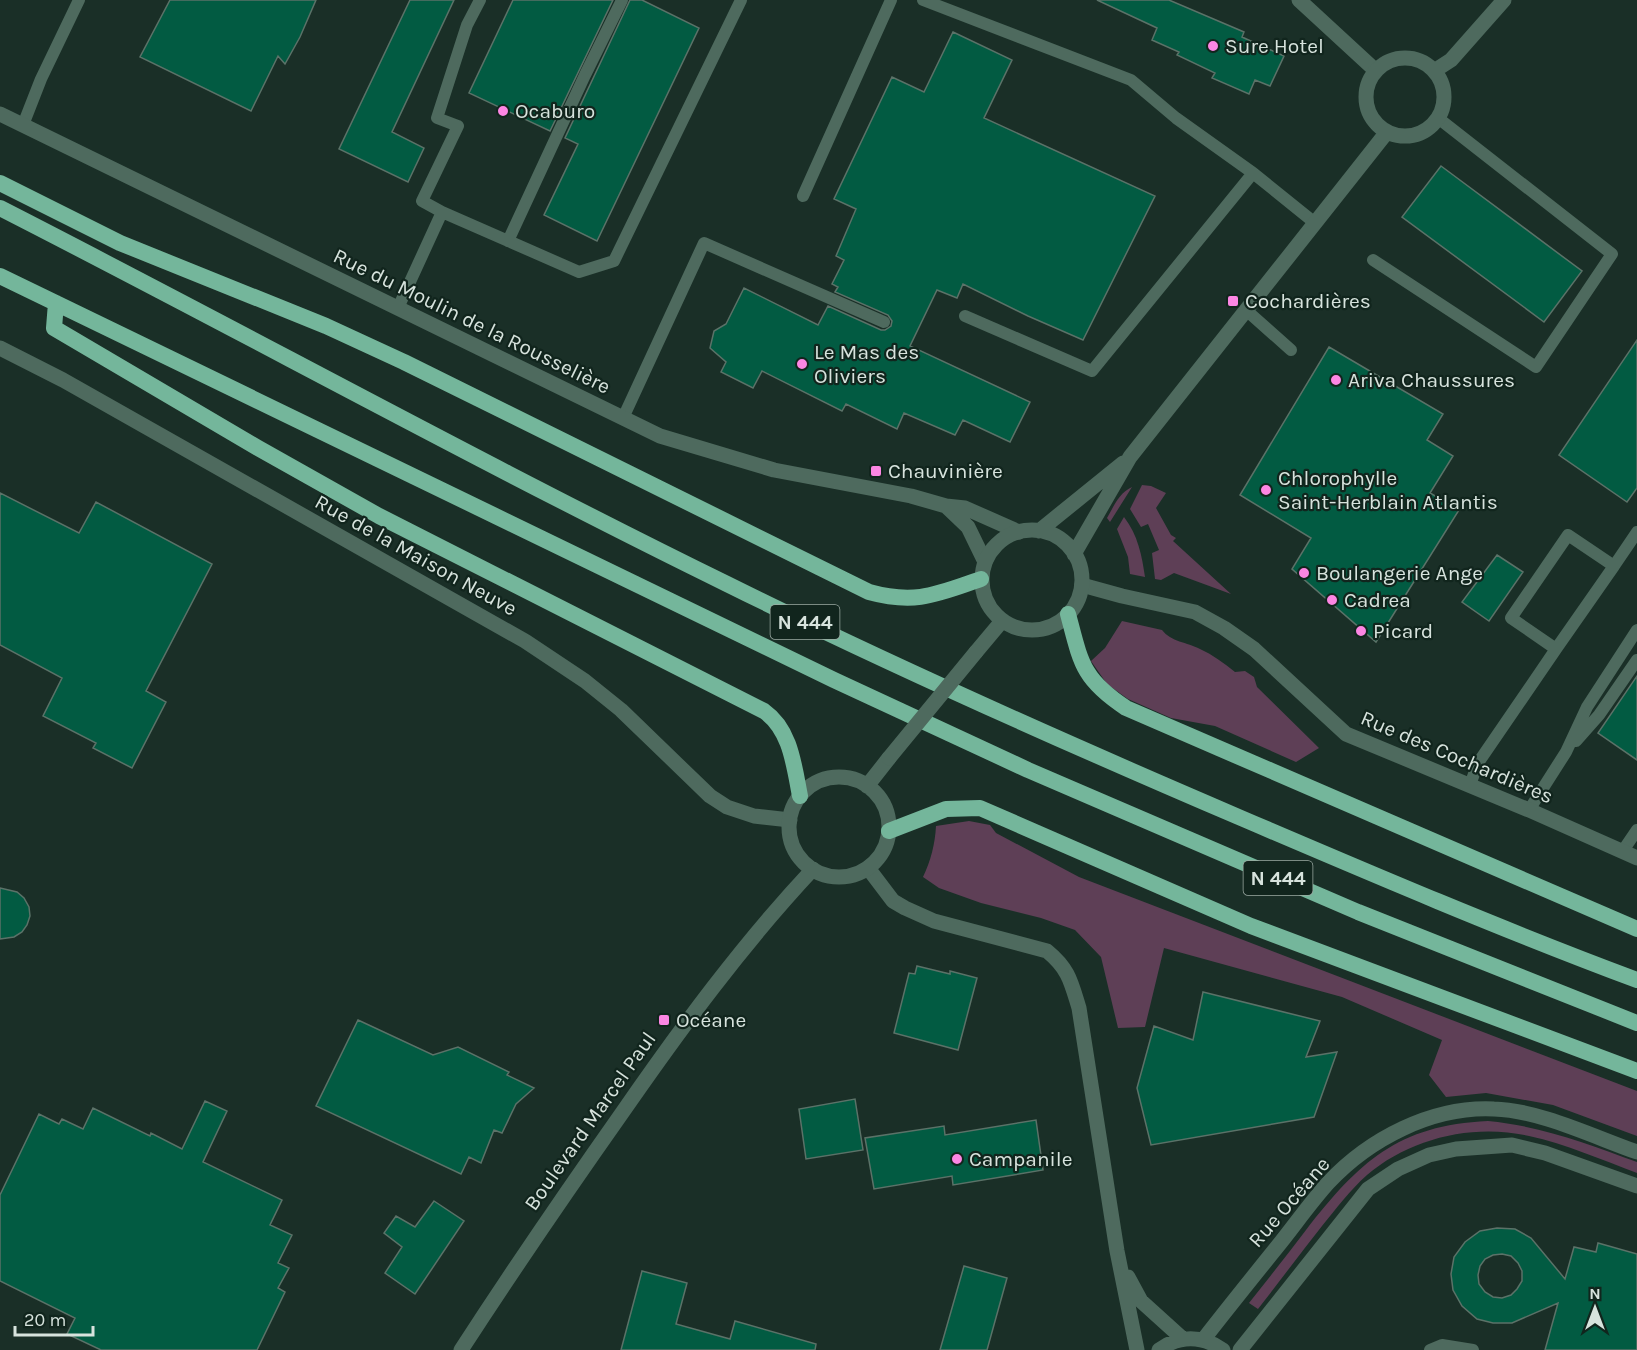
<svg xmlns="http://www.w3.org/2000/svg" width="1637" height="1350" viewBox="0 0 1637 1350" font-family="Karla,sans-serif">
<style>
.green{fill:#5e3f56}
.building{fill:#025b42;stroke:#5b7268;stroke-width:1.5;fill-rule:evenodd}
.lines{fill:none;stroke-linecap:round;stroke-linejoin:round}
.service{stroke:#4e6a5e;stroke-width:12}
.minor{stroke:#4e6a5e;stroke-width:15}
.tertiary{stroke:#4e6a5e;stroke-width:15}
.trunk{stroke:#74b69b;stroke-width:16}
.tertiary-bridge{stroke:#4e6a5e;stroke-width:15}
.poi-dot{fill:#fc86e3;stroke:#11251d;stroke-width:2}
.labels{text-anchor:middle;stroke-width:4.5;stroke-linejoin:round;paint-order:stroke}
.shield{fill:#11251d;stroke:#9caaa3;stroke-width:1.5}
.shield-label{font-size:20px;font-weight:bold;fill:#d7e3dd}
.poi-label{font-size:21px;fill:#d7e3dd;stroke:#11251d;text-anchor:start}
.street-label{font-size:21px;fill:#d7e3dd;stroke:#11251d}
</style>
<rect width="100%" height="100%" fill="#1a2f27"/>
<!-- green -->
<path class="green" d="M 1142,485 L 1151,486 L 1166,493 L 1156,508 L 1171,535 L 1176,538 L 1173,541 L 1231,594 L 1174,573 L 1161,580 L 1155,579 L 1152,553 L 1159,550 L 1148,524 L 1141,527 L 1130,509 Z
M 1132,487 L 1110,522 L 1107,518 C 1114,506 1119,493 1132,487 Z
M 1124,517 C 1138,535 1142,556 1145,577 L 1130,574 L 1128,557 L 1117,529 Z
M 1122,621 L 1162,630 C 1171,642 1187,642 1200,649 C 1213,655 1224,663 1235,672 L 1245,671 L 1254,677 L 1257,687 L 1319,748 L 1296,762 L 1215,726 L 1171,718 L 1128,699 L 1107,684 L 1091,661 L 1105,648 Z
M 969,821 L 990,825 L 996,833 L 1079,877 L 1637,1091 L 1637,1136 L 1553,1105 L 1486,1093 L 1446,1097 L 1429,1075 L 1442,1040 L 1342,997 L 1164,948 L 1145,1027 L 1118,1028 L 1101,957 L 1075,930 L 1041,918 L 981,903 L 939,888 L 923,877 C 931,860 935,844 936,826 Z
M 1488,1121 C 1541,1126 1588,1144 1637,1162 L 1637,1173 C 1602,1160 1566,1144 1529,1136 C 1474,1123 1410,1138 1367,1175 C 1350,1190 1336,1209 1322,1226 C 1300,1254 1279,1282 1258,1309 L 1249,1303 C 1268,1279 1287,1255 1306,1230 C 1359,1162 1398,1125 1488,1121 Z"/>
<!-- building -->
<path class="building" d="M 170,0 L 316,0 L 300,37 L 285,64 L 278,56 L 251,111 L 140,57 Z
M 410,0 L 454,0 L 392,132 L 424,148 L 408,182 L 339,149 Z
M 513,0 L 613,0 L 550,131 L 469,93 Z
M 630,0 L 642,0 L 699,28 L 597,241 L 544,215 L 578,144 L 565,138 Z
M 1097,0 L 1169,0 L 1244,32 L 1242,37 L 1284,56 L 1270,86 L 1255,80 L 1249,94 L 1212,78 L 1215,73 L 1177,55 L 1179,52 L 1152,40 L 1157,28 Z
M 953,32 L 1012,60 L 984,118 L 1155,196 L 1083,340 L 1028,316 L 963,284 L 957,298 L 937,290 L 910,346 L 1030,402 L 1010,442 L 963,420 L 955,435 L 904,413 L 897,429 L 846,404 L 842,411 L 762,371 L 753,388 L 721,372 L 726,362 L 710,348 L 714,331 L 726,324 L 744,288 L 818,325 L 828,306 L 881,330 L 885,330 L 891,326 L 892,321 L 888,315 L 835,292 L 838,287 L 832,284 L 844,260 L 836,256 L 856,209 L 834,199 L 892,77 L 924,92 Z
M 1441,166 L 1582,271 L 1544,322 L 1402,217 Z
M 1637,340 L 1637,488 L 1627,502 L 1559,455 Z
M 1329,347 L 1443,414 L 1427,440 L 1453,456 L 1430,493 L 1459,510 L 1376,642 L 1292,569 L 1311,538 L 1240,495 Z
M 0,493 L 79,533 L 96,502 L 212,564 L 146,691 L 166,702 L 132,768 L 93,748 L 96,743 L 43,716 L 62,678 L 0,645 Z
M 1497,555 L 1523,572 L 1489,621 L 1462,602 Z
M 1637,676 L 1637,760 L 1598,733 Z
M 0,888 L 17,892 L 24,898 L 29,907 L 30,916 L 27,925 L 22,932 L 14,937 L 0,939 Z
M 917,966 L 950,974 L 950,971 L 977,978 L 958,1050 L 894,1033 L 909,973 L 915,974 Z
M 1203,992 L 1320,1021 L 1306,1057 L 1337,1052 L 1314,1117 L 1151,1145 L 1137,1088 L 1154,1026 L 1193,1040 Z
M 358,1020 L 433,1055 L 458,1047 L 509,1072 L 507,1075 L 534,1088 L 516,1104 L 502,1133 L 494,1130 L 481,1163 L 469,1157 L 461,1174 L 316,1106 Z
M 855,1099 L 863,1150 L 806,1159 L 799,1109 Z
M 205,1101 L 227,1111 L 203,1162 L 282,1200 L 270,1225 L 292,1235 L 278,1263 L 289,1268 L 278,1288 L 285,1292 L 257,1350 L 101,1350 L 67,1334 L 75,1318 L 0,1281 L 0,1195 L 39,1114 L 59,1124 L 62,1119 L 83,1129 L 93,1108 L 150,1136 L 151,1133 L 182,1149 Z
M 1036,1120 L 1043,1170 L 953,1185 L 952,1176 L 874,1189 L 865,1138 L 944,1126 L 945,1135 Z
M 434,1201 L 464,1221 L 415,1294 L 385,1273 L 402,1247 L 384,1233 L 396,1216 L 415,1227 Z
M 1497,1228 L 1515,1229 L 1531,1238 L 1565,1279 L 1574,1247 L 1596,1252 L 1598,1243 L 1637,1254 L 1637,1350 L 1545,1350 L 1558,1303 L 1512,1323 L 1493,1323 L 1477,1319 L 1462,1306 L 1453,1290 L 1451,1274 L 1454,1257 L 1465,1242 L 1480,1231 ZM 1502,1254 L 1511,1256 L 1518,1263 L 1522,1271 L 1522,1281 L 1517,1289 L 1511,1295 L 1502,1298 L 1493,1297 L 1485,1292 L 1479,1284 L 1478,1275 L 1480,1266 L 1485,1259 L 1493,1255 Z
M 964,1266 L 1007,1278 L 987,1350 L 940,1350 Z
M 642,1271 L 687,1283 L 676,1324 L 730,1339 L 735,1321 L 816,1344 L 815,1350 L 621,1350 Z"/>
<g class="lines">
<!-- service -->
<path class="service" d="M 923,0 L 1131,80 L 1176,118 L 1253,173
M 23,125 L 41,79 L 79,0
M 803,196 L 891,0
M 442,212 L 422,201 L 458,126 L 437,118 L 467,25 L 480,0
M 508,241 L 585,75 L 622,0
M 1373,260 L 1536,367 L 1612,254 L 1438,118
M 398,308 L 442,212 L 579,272 L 614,261 L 741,0
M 1246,310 L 1291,350
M 965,316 L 1092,371 L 1253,173 L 1315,223
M 623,418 L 704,243 L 884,322
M 1568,535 L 1614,566 L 1556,649 L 1511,618 Z
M 1614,566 L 1637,532
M 1576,741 L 1599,715 L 1637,660
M 1470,785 L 1478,763 L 1556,649
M 1529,810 L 1566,752 L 1587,707 L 1637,630
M 1622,852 L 1637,830
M 1430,1350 L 1442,1345 L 1473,1350"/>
<!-- minor -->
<path class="minor" d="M 1299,0 L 1375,70
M 0,114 L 660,436 L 774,470 L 911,496 L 946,506 L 965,508 L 1019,532
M 0,348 L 63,380 L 525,641 L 585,681 L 621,710 L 710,796 L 727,807 L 754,816 L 790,820
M 946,506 L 968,527 L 985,562
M 1082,585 L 1122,596 L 1195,612 L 1224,628 L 1254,649 L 1346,734 L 1529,810 L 1637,858
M 868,868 L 893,901 L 905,908 L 934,921 L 1047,951 C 1069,969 1071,982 1079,1008 L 1117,1251 L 1137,1350
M 1128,1277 L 1141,1301 L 1183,1339
M 1203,1340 C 1227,1309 1252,1278 1277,1247 C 1294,1226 1310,1203 1328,1183 C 1369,1139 1432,1106 1494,1109 C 1539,1110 1594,1137 1637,1152
M 1159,1350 C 1179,1335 1202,1335 1223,1350
M 1240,1350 L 1368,1189 L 1398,1169 L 1429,1155 L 1456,1149 L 1512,1145 L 1545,1153 L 1637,1186"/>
<!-- tertiary -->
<path class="tertiary" d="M1366 97a39 39 0 1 1 78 0a39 39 0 1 1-78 0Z
M 1434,71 L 1451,60 L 1504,0
M982 580a50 50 0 1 1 100 0a50 50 0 1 1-100 0Z
M 1039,531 L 1123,463
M 1074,554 L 1130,457 L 1387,132
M 976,652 L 1002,621
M789 827a50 50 0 1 1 100 0a50 50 0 1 1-100 0Z
M 867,786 L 889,758
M 461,1350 C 513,1270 567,1191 622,1113 C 681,1028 742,945 813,869"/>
<!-- trunk -->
<path class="trunk" d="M 0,183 L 120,243 L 326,326 L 404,362 L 869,592 C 916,605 937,594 981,579
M 0,208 C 243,332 482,464 727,584 C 896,668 1068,744 1241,818 C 1372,874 1503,930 1637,980
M 0,276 L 834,680 L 1028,770 L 1358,912 L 1637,1023
M 56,303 L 54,328 L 258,448 L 379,516 L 764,711 C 791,730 794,766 800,796
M 1068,614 C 1081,663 1082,679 1126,708 L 1637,929
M 889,831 L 946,809 L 980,808 L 1251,926 L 1637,1071"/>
<!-- tertiary-bridge -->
<path class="tertiary-bridge" d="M 889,758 L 976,652"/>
</g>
<!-- markers -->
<g class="poi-dot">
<circle cx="1213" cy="46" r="6"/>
<circle cx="503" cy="111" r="6"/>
<rect x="1227" y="295" width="12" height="12" rx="3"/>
<circle cx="802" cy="364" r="6"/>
<circle cx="1336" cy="380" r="6"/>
<rect x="870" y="465" width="12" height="12" rx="3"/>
<circle cx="1266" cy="490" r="6"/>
<circle cx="1304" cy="573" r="6"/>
<circle cx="1332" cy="600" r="6"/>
<circle cx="1361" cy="631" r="6"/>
<rect x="658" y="1014" width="12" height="12" rx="3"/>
<circle cx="957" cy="1159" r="6"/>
</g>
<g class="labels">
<!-- shield labels -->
<g class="shield">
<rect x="770.5" y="605" width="69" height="34" rx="4.5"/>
<rect x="1243.5" y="861" width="69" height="34" rx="4.5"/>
</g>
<g class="shield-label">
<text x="805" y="629">N 444</text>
<text x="1278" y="885">N 444</text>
</g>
<!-- poi labels -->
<g class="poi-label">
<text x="1225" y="53">Sure Hotel</text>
<text x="515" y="118">Ocaburo</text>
<text x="1245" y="308">Cochardières</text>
<text x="814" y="359">Le Mas des<tspan x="814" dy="24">Oliviers</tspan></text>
<text x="1348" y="387">Ariva Chaussures</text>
<text x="888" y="478">Chauvinière</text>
<text x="1278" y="485">Chlorophylle<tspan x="1278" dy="24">Saint-Herblain Atlantis</tspan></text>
<text x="1316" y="580">Boulangerie Ange</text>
<text x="1344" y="607">Cadrea</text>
<text x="1373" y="638">Picard</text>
<text x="676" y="1027">Océane</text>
<text x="969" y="1166">Campanile</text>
</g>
<!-- street labels -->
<g class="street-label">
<text transform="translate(472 321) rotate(26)" y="7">Rue du Moulin de la Rousselière</text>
<text transform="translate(416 555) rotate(29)" y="7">Rue de la Maison Neuve</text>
<text transform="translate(1457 757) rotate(23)" y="7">Rue des Cochardières</text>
<text transform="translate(590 1121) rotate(-55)" y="7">Boulevard Marcel Paul</text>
<text transform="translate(1289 1202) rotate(-49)" y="7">Rue Océane</text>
</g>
</g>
<!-- north arrow -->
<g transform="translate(1595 1308)" stroke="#11251d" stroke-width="4.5" paint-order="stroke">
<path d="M0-4.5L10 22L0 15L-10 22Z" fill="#d7e3dd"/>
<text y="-9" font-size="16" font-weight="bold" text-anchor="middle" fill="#d7e3dd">N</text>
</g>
<!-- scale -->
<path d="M15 1326v9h78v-9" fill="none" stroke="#d7e3dd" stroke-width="3"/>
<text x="24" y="1326" font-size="18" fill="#d7e3dd" stroke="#11251d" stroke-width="4.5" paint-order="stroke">20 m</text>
</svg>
